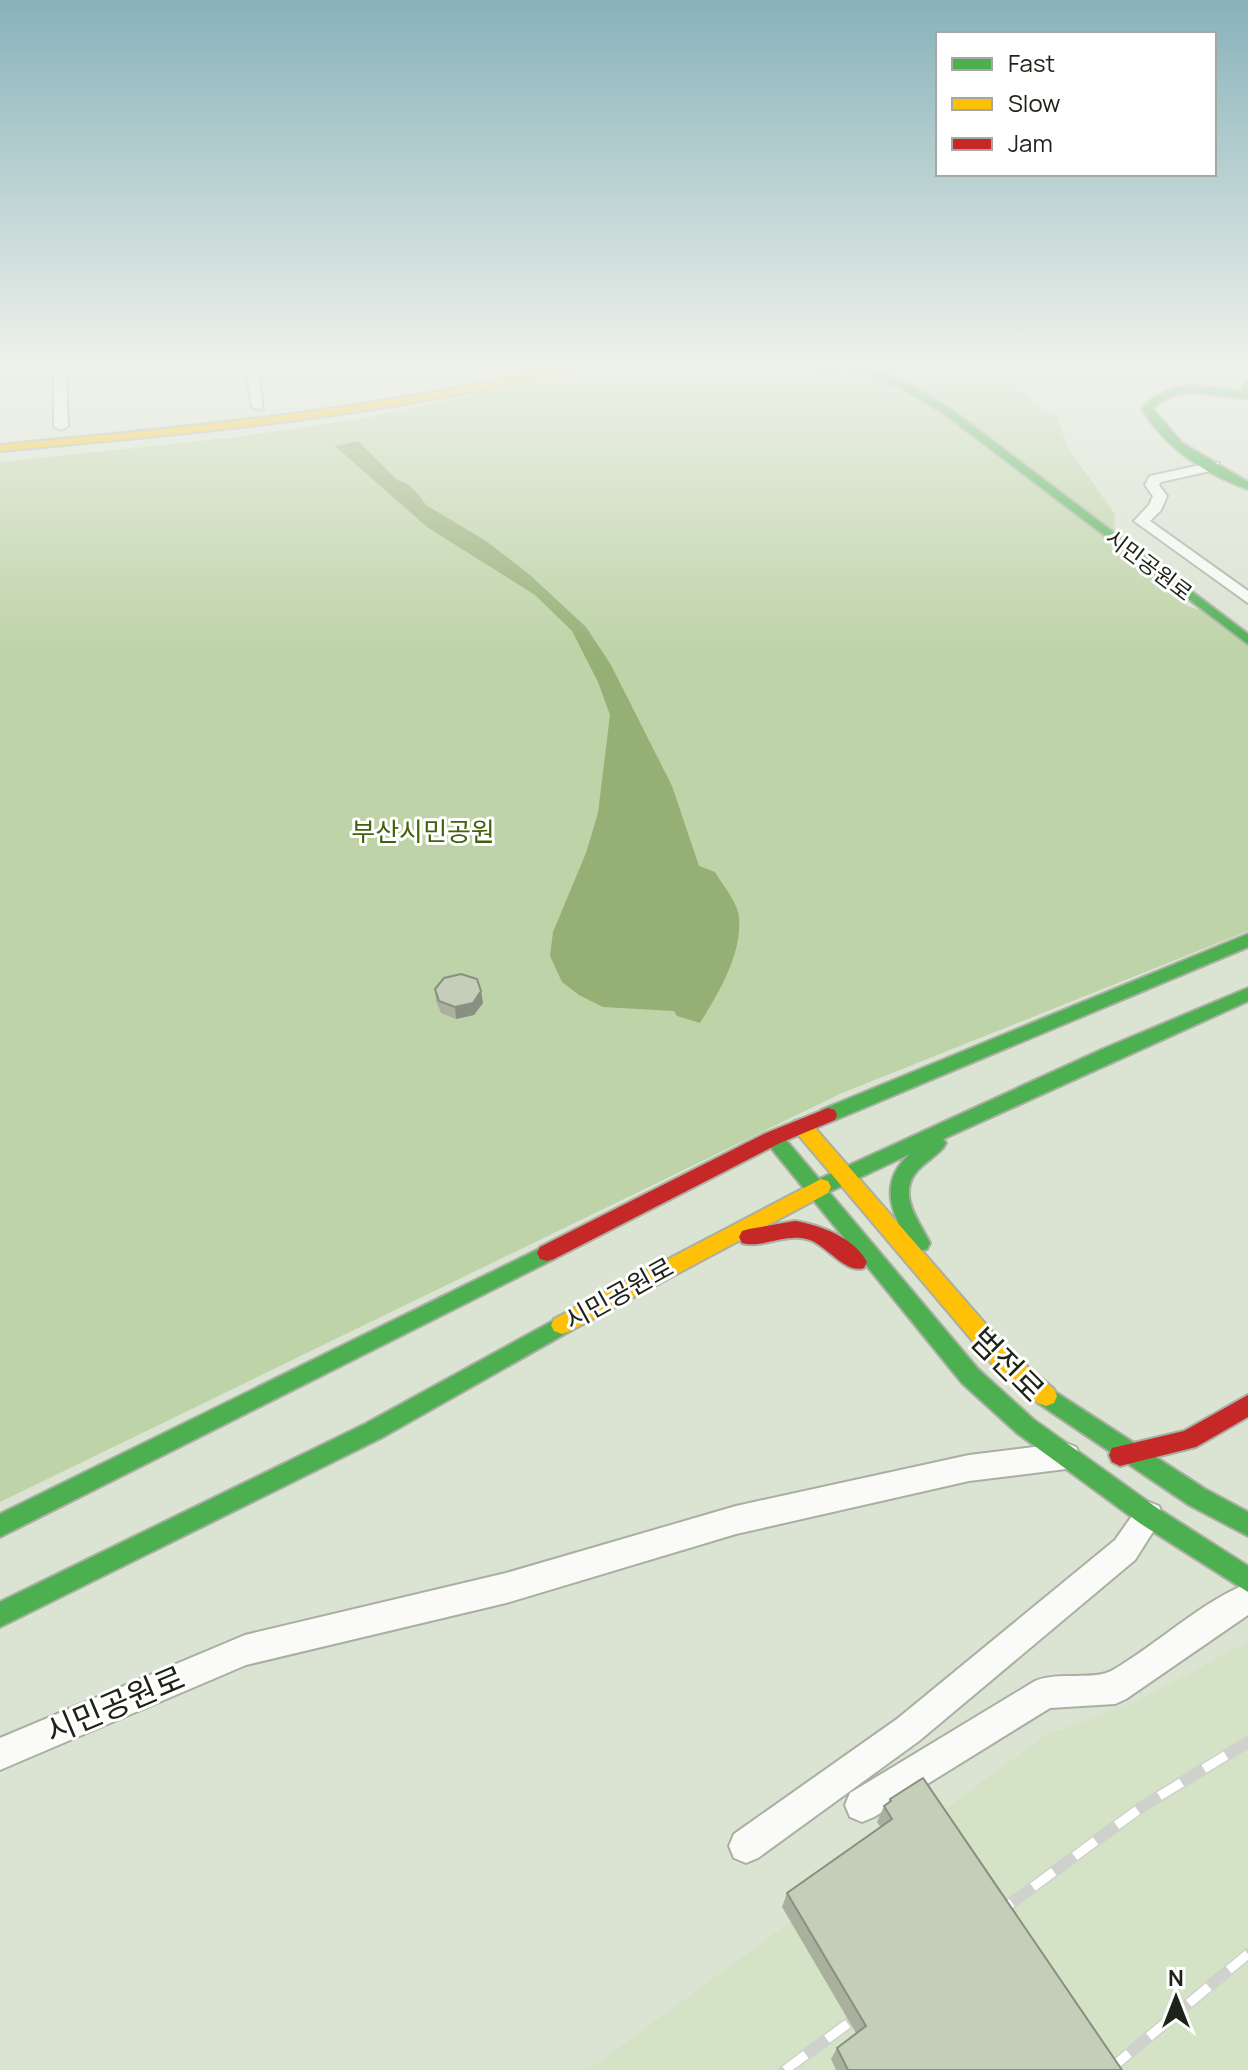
<svg xmlns="http://www.w3.org/2000/svg" width="1248" height="2070" viewBox="0 0 1248 2070" font-family="Manrope,'Noto Sans KR',sans-serif">
<style>
.built{fill:#d4e3c5}
.green{fill:#bed3a7}
.water{fill:#95af75}
.lines{fill:none;stroke-linecap:round;stroke-linejoin:round}
.secondary-tunnel{stroke:#b5bdad;stroke-width:20;stroke-dasharray:20 10;stroke-linecap:butt}
.street-casing{stroke:#a9afa2;stroke-width:4}
.fast-casing{stroke:#a9afa2;stroke-width:4}
.slow-casing{stroke:#a9afa2;stroke-width:4}
.jam-casing{stroke:#a9afa2;stroke-width:4}
.street{fill:#fafbf8;fill-rule:evenodd}
.fast{fill:#4caf50;fill-rule:evenodd}
.slow{fill:#ffc107;fill-rule:evenodd}
.jam{fill:#c62828;fill-rule:evenodd}
.rail-casing{stroke:#cfd1cc;stroke-width:12}
.rail{stroke:#fff;stroke-width:9;stroke-dasharray:26;stroke-linecap:butt}
.wall{fill:#a9b19e}
.shaded-wall{fill:#899081}
.building{fill:#c4ceb8;stroke:#899081;stroke-width:2}
.labels{text-anchor:middle;stroke-width:6;stroke-linejoin:round;paint-order:stroke}
.far-street-label{font-size:22px;fill:#1d2317;stroke:#fff}
.park-label{font-size:26px;fill:#42610d;stroke:#fff}
.street-label{font-size:26px;fill:#1d2317;stroke:#fff}
.near-street-label{font-size:32px;fill:#1d2317;stroke:#fff}
</style>
<rect width="100%" height="100%" fill="#dbe3d2"/>
<!-- built -->
<path class="built" d="M 1248,1642 L 1248,2070 L 588,2070 L 1046,1735 L 1129,1705 Z"/>
<!-- green -->
<path class="green" d="M 599,364 L 1181,364 L 1181,367 L 1008,369 L 1033,405 L 1057,415 L 1067,447 L 1115,514 L 1114,544 L 1187,606 L 1224,617 L 1248,632 L 1248,931 L 842,1093 L 0,1502 L 0,462 L 230,438 L 359,419 L 581,372 Z"/>
<!-- water -->
<path class="water" d="M 358,441 L 397,480 L 406,483 L 419,495 L 426,505 L 486,541 L 530,575 L 586,627 L 611,665 L 672,786 L 699,866 L 715,872 C 722,884 738,903 739,917 C 742,955 719,992 700,1023 L 677,1016 L 674,1011 L 603,1007 L 579,995 L 562,982 L 550,956 L 553,932 L 586,853 L 598,813 L 610,715 L 598,682 L 572,631 L 535,595 L 427,527 L 335,446 Z"/>
<g class="lines">
<!-- secondary-tunnel -->
<path class="secondary-tunnel" d="M 819,364 L 852,375"/>
<defs>
<path id="street" d="M 46,364 L 115,364 L 66,372 L 68,426 L 61,430 L 54,426 L 54,370 Z
M 245,364 L 257,364 L 263,410 L 252,407 Z
M 1214,462 L 1219,463 L 1219,469 L 1161,482 L 1159,485 L 1167,496 L 1161,510 L 1150,521 L 1248,591 L 1248,603 L 1134,521 L 1149,505 L 1153,496 L 1145,485 L 1150,476 Z
M 1066,1443 L 1076,1447 L 1080,1456 L 1076,1465 L 1066,1469 L 969,1481 L 736,1534 L 506,1603 L 246,1665 L 0,1770 L 0,1738 L 245,1635 L 506,1573 L 736,1506 L 969,1455 Z
M 1149,1502 L 1159,1506 L 1163,1516 L 1135,1560 L 919,1741 L 758,1858 L 746,1863 L 734,1858 L 729,1846 L 734,1834 L 897,1719 L 1115,1540 L 1139,1506 Z
M 1248,1583 L 1248,1615 L 1126,1699 L 1115,1704 L 1050,1708 L 874,1817 L 862,1822 L 850,1817 L 845,1805 L 850,1793 L 1035,1681 C 1058,1671 1095,1681 1113,1670 C 1159,1643 1198,1604 1248,1583 Z"/>
<path id="fast" d="M 861,367 L 869,367 L 913,386 L 952,410 L 1248,634 L 1248,644 L 944,414 L 905,390 L 861,371 Z
M 1248,382 L 1248,398 C 1213,400 1181,379 1153,409 L 1182,443 L 1248,482 L 1248,489 C 1206,475 1165,447 1142,409 C 1168,378 1205,385 1240,392 L 1244,383 Z
M 1248,934 L 1248,947 L 835,1120 L 821,1120 L 819,1115 L 821,1110 Z
M 1248,988 L 1248,1001 L 943,1139 L 946,1143 L 943,1148 C 935,1157 925,1162 918,1170 C 896,1194 919,1221 930,1243 L 927,1249 L 920,1251 L 913,1249 C 893,1218 876,1183 910,1154 L 829,1192 L 978,1369 L 1033,1419 L 1157,1508 L 1248,1566 L 1248,1592 L 1141,1524 L 1017,1433 L 962,1383 L 763,1138 L 766,1133 L 780,1133 L 819,1179 L 1103,1049 Z
M 547,1245 L 554,1247 L 557,1253 L 554,1259 L 0,1537 L 0,1514 Z
M 562,1316 L 570,1319 L 573,1325 L 570,1331 L 381,1438 L 0,1627 L 0,1602 L 365,1424 Z
M 1046,1386 L 1205,1489 L 1248,1512 L 1248,1536 L 1189,1505 L 1038,1403 L 1035,1396 L 1038,1389 Z"/>
<path id="slow" d="M 569,364 L 588,364 C 564,377 500,387 470,392 C 315,423 157,436 0,451 L 0,445 C 191,427 382,409 569,364 Z
M 802,1119 L 809,1121 L 1009,1351 L 1054,1389 L 1057,1396 L 1054,1403 L 1046,1406 L 1038,1403 L 993,1365 L 795,1131 L 792,1126 L 795,1121 Z
M 821,1179 L 828,1181 L 831,1187 L 828,1193 L 570,1331 L 562,1334 L 554,1331 L 551,1325 L 554,1319 Z"/>
<path id="jam" d="M 828,1108 L 835,1110 L 837,1115 L 835,1120 L 780,1143 L 554,1259 L 547,1261 L 540,1259 L 537,1253 L 540,1247 L 766,1133 Z
M 795,1221 C 820,1225 855,1238 867,1262 L 864,1268 C 846,1274 828,1247 810,1240 C 786,1232 761,1249 742,1243 L 739,1237 L 742,1231 L 749,1229 Z
M 1248,1395 L 1248,1417 L 1196,1447 L 1120,1466 L 1112,1462 L 1109,1455 L 1112,1448 L 1184,1431 Z"/>
</defs>
<!-- street casing -->
<use href="#street" class="street-casing"/>
<!-- fast casing -->
<use href="#fast" class="fast-casing"/>
<!-- slow casing -->
<use href="#slow" class="slow-casing"/>
<!-- jam casing -->
<use href="#jam" class="jam-casing"/>
<!-- street -->
<use href="#street" class="street"/>
<!-- fast -->
<use href="#fast" class="fast"/>
<!-- slow -->
<use href="#slow" class="slow"/>
<!-- jam -->
<use href="#jam" class="jam"/>
<defs>
<path id="rail" d="M 991,1918 L 1143,1806 L 1248,1742
M 785,2070 L 869,2008
M 1109,2070 L 1248,1954"/>
</defs>
<!-- rail casing -->
<use href="#rail" class="rail-casing"/>
<!-- rail -->
<use href="#rail" class="rail"/>
</g>
<!-- wall -->
<path class="wall" d="M 435,989 L 481,991 L 483,1003 L 474,1015 L 456,1019 L 441,1013 L 436,1001 Z
M 890,1799 L 1122,2070 L 836,2070 L 831,2059 L 837,2048 L 856,2033 L 782,1907 L 787,1893 L 881,1828 L 877,1822 L 884,1806 L 888,1803 Z"/>
<!-- shaded-wall -->
<path class="shaded-wall" d="M 481,991 L 483,1003 L 474,1015 L 456,1019 L 455,1007 Z"/>
<!-- building -->
<path class="building" d="M 461,974 L 477,979 L 481,991 L 473,1003 L 455,1007 L 439,1001 L 435,989 L 444,978 Z
M 923,1778 L 1122,2070 L 848,2070 L 837,2048 L 866,2026 L 787,1893 L 892,1819 L 884,1806 L 891,1801 L 890,1799 Z"/>
<!-- sky -->
<linearGradient id="sky" x2="0" y2="1"><stop stop-color="#87b2ba"/><stop offset="0.56" stop-color="#eff2eb"/><stop offset="1" stop-color="#eff2eb" stop-opacity="0"/></linearGradient>
<rect width="1248" height="654" fill="url(#sky)"/>
<g class="labels">
<!-- far-street labels -->
<g class="far-street-label">
<text transform="translate(1149 565) rotate(37)" y="8">시민공원로</text>
</g>
<!-- park labels -->
<g class="park-label">
<text x="423" y="841">부산시민공원</text>
</g>
<!-- street labels -->
<g class="street-label">
<text transform="translate(619 1294) rotate(-29)" y="9">시민공원로</text>
</g>
<!-- near-street labels -->
<g class="near-street-label">
<text transform="translate(1007 1365) rotate(45)" y="11">범전로</text>
<text transform="translate(115 1705) rotate(-23)" y="11">시민공원로</text>
</g>
</g>
<!-- legend -->
<rect x="936" y="32" width="280" height="144" fill="#ffffff" stroke="#a5a7a2" stroke-width="2"/>
<rect x="952" y="58" width="40" height="12" fill="#4caf50" stroke="#a5a7a2" stroke-width="2"/>
<text x="1008" y="72" font-size="24" fill="#1d2317">Fast</text>
<rect x="952" y="98" width="40" height="12" fill="#ffc107" stroke="#a5a7a2" stroke-width="2"/>
<text x="1008" y="112" font-size="24" fill="#1d2317">Slow</text>
<rect x="952" y="138" width="40" height="12" fill="#c62828" stroke="#a5a7a2" stroke-width="2"/>
<text x="1008" y="152" font-size="24" fill="#1d2317">Jam</text>
<!-- north arrow -->
<g transform="translate(1176 1998)" stroke="#ffffff" stroke-width="6" paint-order="stroke">
<path d="M0-6L14 30L0 20L-14 30Z" fill="#1d2317"/>
<text y="-12" font-size="22" font-weight="bold" text-anchor="middle" fill="#1d2317">N</text>
</g>
</svg>
